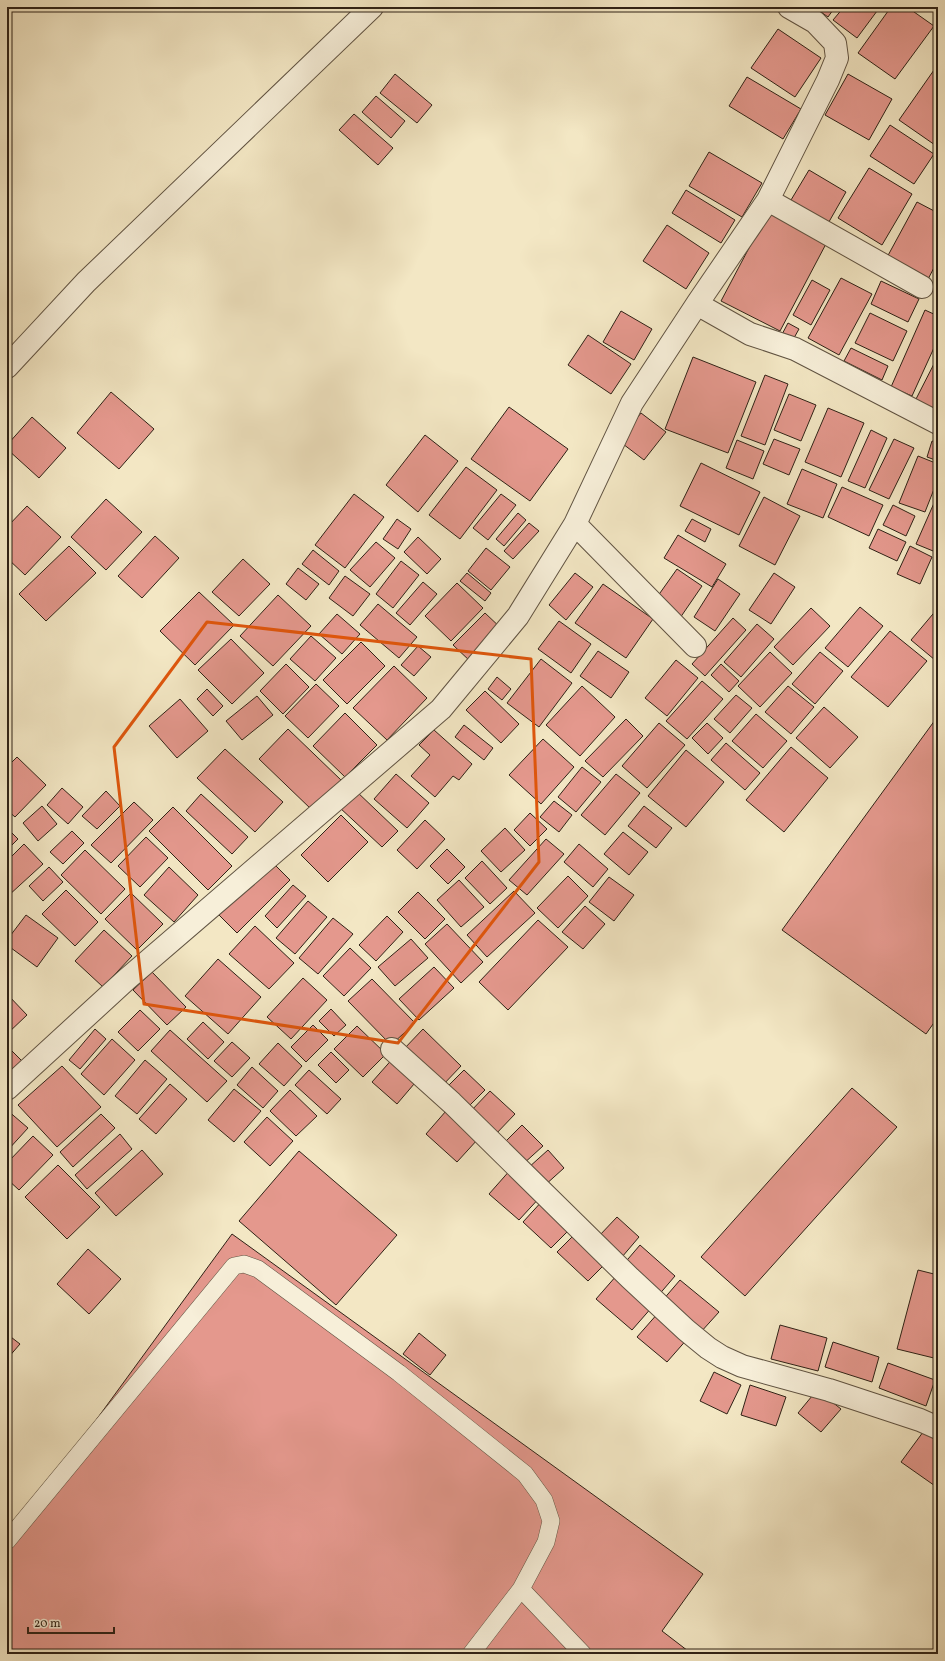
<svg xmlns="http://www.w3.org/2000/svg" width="945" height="1661" viewBox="0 0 945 1661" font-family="Vollkorn,serif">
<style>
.building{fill:#e4988d;stroke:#2f2216}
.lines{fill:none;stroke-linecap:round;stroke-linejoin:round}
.lane-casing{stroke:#605342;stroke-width:18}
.street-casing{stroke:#605342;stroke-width:24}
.lane{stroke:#f7efd9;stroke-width:17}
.street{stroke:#f7efd9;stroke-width:22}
.marked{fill:none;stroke:#df560c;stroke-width:3;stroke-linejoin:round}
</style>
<rect width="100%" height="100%" fill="#f3e7c4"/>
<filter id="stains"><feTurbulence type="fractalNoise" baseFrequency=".005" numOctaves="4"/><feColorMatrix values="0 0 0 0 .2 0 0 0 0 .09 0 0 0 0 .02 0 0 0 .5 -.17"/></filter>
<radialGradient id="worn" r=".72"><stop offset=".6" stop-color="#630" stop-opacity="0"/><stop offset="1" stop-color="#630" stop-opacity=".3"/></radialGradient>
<!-- building -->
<path class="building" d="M 814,7 L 835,7 L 828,17 Z
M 844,7 L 880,7 L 857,38 L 833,20 Z
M 891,7 L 907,7 L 934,26 L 895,79 L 858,53 Z
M 778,29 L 821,58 L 795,97 L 751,68 Z
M 934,70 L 938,73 L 938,141 L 935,145 L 899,120 Z
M 395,74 L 432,105 L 417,123 L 380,93 Z
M 848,74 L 892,99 L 869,140 L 825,115 Z
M 747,77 L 801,109 L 783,139 L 729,106 Z
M 376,96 L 405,121 L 391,138 L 362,112 Z
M 354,114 L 393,148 L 378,165 L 339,130 Z
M 890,125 L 934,154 L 914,184 L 870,156 Z
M 709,152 L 762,183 L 742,217 L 689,186 Z
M 869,168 L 912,194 L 882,245 L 838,218 Z
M 809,170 L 846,192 L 826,227 L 788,205 Z
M 686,190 L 735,220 L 721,243 L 672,213 Z
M 917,202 L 938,213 L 938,260 L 926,283 L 885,261 Z
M 768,212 L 827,242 L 780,331 L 721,301 Z
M 667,225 L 709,253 L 686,289 L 643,261 Z
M 841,278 L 872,294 L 839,355 L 808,338 Z
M 812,280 L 830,290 L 811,325 L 793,315 Z
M 881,281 L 919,299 L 908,322 L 871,304 Z
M 925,310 L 938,316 L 938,339 L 912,396 L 891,387 Z
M 621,311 L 652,329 L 634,360 L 603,342 Z
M 870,313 L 907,331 L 893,361 L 855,343 Z
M 788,323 L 799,329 L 790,345 L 779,340 Z
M 588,335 L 631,364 L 611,394 L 568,365 Z
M 851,348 L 888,366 L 882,380 L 844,361 Z
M 938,356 L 938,413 L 915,401 Z
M 693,357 L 756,382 L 728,453 L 665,429 Z
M 765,375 L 788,384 L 765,445 L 741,436 Z
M 111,392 L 154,429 L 119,469 L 77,433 Z
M 789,394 L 816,405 L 801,441 L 774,430 Z
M 509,407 L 568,449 L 530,501 L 471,459 Z
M 828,408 L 864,423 L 841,477 L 805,462 Z
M 641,413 L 666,432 L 644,460 L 619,441 Z
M 32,417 L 66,448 L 39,478 L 7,449 L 7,445 Z
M 871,430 L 887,438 L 865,488 L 848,481 Z
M 425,435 L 458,461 L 418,512 L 386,485 Z
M 774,439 L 800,449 L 789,475 L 763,464 Z
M 894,439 L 914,448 L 889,499 L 869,490 Z
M 737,440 L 764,451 L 753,479 L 726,468 Z
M 932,441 L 938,443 L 938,461 L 927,457 Z
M 918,456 L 938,464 L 938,479 L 925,512 L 899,503 Z
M 701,463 L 760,492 L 739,535 L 680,506 Z
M 466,467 L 497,490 L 460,539 L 429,515 Z
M 802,469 L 837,484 L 823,518 L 787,504 Z
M 842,487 L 883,505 L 869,536 L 828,517 Z
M 354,494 L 384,517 L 345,568 L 315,545 Z
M 501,494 L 516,505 L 488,540 L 473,528 Z
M 938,494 L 938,553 L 916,544 Z
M 764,497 L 800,516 L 775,565 L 739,546 Z
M 106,499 L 142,532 L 106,570 L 71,537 Z
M 893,505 L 915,516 L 906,536 L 883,525 Z
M 27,506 L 61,537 L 25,575 L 7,558 L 7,527 Z
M 518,513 L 526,520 L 504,546 L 496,539 Z
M 397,519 L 411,529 L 398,549 L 383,539 Z
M 692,519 L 711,529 L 705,542 L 685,531 Z
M 529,523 L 539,531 L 513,559 L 504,551 Z
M 878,529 L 906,542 L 897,561 L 869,548 Z
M 678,535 L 726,564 L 712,587 L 664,558 Z
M 155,536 L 179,558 L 142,598 L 118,576 Z
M 418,537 L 441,559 L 427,574 L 404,552 Z
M 376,542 L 395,558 L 370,587 L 350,570 Z
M 69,546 L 96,573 L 46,621 L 19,594 Z
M 910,546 L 932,557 L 920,584 L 897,574 Z
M 486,548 L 510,567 L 491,590 L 468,571 Z
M 313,550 L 339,571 L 329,585 L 302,564 Z
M 243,559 L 270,584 L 239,616 L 212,592 Z
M 401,561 L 419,575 L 393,608 L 376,594 Z
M 298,568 L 319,584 L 306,600 L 286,584 Z
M 677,569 L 702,586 L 680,618 L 655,600 Z
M 467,573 L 491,593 L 485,601 L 460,581 Z
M 575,573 L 593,587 L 566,620 L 549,605 Z
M 774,573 L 795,587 L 771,624 L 749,610 Z
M 345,576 L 370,594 L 353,616 L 329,598 Z
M 718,579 L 740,594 L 715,631 L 694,617 Z
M 423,582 L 437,594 L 410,625 L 396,613 Z
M 457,583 L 483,608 L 451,641 L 425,616 Z
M 603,584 L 653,619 L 626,658 L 575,623 Z
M 199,592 L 234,625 L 195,665 L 160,631 Z
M 278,595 L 311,626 L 273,666 L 240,636 Z
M 378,604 L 417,637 L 399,658 L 360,625 Z
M 860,607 L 883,626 L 848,667 L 825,648 Z
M 811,608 L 830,626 L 793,665 L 774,647 Z
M 938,608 L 938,657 L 935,660 L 911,640 Z
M 485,613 L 503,630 L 471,662 L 453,645 Z
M 337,614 L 360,634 L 342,654 L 319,634 Z
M 733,618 L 746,630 L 705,676 L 692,664 Z
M 559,621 L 591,644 L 571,673 L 538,649 Z
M 757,624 L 774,639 L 741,677 L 724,662 Z
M 890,631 L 927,661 L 888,707 L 851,677 Z
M 311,636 L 336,658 L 315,681 L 290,659 Z
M 231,639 L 264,673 L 232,704 L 198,670 Z
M 361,642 L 385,666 L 347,704 L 323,680 Z
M 418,646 L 431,657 L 414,676 L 401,665 Z
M 598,651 L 629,672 L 611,698 L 580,676 Z
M 770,652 L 792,673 L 760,707 L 738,686 Z
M 820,652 L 843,671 L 815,704 L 792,684 Z
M 541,659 L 572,683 L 539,727 L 507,703 Z
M 676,660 L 698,678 L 667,716 L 645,698 Z
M 286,664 L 309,687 L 283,714 L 260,691 Z
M 721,664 L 739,681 L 729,692 L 711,675 Z
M 394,666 L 427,698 L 387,740 L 353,708 Z
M 497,677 L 511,689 L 502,700 L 488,689 Z
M 702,681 L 723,699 L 687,739 L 666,721 Z
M 316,684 L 339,706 L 308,738 L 285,716 Z
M 582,686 L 615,717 L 580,756 L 546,725 Z
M 788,686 L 814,707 L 791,734 L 765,712 Z
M 207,689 L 223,706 L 213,716 L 197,699 Z
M 485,691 L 519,724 L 501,743 L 466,710 Z
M 736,695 L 752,708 L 730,733 L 714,719 Z
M 257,696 L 273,715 L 242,740 L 226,721 Z
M 180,699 L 208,731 L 177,758 L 149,726 Z
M 824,707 L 858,737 L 830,768 L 796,738 Z
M 345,713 L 377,745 L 345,777 L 313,746 Z
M 756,714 L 787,741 L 763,768 L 732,741 Z
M 938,716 L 938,1017 L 926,1034 L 782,930 Z
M 626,719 L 643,736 L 603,777 L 585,761 Z
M 659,723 L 685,745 L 647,788 L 622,766 Z
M 707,723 L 723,738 L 708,754 L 692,738 Z
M 464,725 L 493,748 L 484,760 L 455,737 Z
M 288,729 L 341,780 L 312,810 L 259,759 Z
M 434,730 L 472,764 L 459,780 L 453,776 L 435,797 L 411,776 L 430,755 L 419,745 Z
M 543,739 L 574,767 L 541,804 L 509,775 Z
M 726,743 L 760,773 L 745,790 L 711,760 Z
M 791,747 L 828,778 L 784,832 L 746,800 Z
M 225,749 L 283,802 L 255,832 L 197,778 Z
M 686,750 L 724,782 L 686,827 L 648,796 Z
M 17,757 L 46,785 L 15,817 L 7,810 L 7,767 Z
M 582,767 L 601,782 L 576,812 L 558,797 Z
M 396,774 L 429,803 L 407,828 L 374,799 Z
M 616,774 L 640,793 L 605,835 L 581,815 Z
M 62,788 L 83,807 L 68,824 L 47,805 Z
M 355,790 L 398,831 L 382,847 L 339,807 Z
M 106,791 L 120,806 L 97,829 L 82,816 Z
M 201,794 L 248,837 L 232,854 L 186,811 Z
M 554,801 L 572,815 L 559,832 L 540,817 Z
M 134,802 L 153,820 L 111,863 L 91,845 Z
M 42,806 L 57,824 L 38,841 L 23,823 Z
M 644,806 L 672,828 L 656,848 L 628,826 Z
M 173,807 L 232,866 L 208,890 L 149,831 Z
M 530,813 L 547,829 L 530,846 L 514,830 Z
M 341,815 L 368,842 L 328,882 L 301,855 Z
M 425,820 L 445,839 L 417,869 L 397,850 Z
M 7,828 L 18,839 L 7,850 Z
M 505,828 L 525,850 L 501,872 L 481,851 Z
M 72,831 L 84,843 L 63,864 L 50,852 Z
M 623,832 L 648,852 L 629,875 L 604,854 Z
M 146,837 L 168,858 L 140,887 L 118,866 Z
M 546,839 L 564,854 L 527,895 L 509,880 Z
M 24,844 L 43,864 L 8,896 L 7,894 L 7,861 Z
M 579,844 L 608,869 L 593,887 L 564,862 Z
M 447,849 L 465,867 L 448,884 L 430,866 Z
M 85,850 L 125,889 L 101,914 L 61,875 Z
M 482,861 L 507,888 L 490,904 L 465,878 Z
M 272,862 L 290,880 L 237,933 L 219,915 Z
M 49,867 L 63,882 L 43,901 L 29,886 Z
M 169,867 L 198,895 L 174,922 L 144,895 Z
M 568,876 L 588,896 L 558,928 L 537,908 Z
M 609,877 L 634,895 L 614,921 L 589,902 Z
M 459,880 L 484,907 L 461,927 L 437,900 Z
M 293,885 L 306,896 L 277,928 L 265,916 Z
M 66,890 L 98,922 L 75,946 L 42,914 Z
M 514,891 L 535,913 L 487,957 L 467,935 Z
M 418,892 L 445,919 L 425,939 L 398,912 Z
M 131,893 L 163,924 L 137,950 L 105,919 Z
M 308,901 L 327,917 L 295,954 L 276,938 Z
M 585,906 L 605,924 L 583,949 L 562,932 Z
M 26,915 L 58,938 L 37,967 L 7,945 L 7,940 Z
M 387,916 L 403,932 L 376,961 L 359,945 Z
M 333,918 L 353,934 L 318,974 L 299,958 Z
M 538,920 L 568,947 L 508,1010 L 479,982 Z
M 447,924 L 483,962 L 461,983 L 425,944 Z
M 255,926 L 294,963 L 269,989 L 229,954 Z
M 104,930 L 132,956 L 103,987 L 75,961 Z
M 411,939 L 428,958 L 395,986 L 378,967 Z
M 350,948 L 371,968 L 344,996 L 323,976 Z
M 218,959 L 261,997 L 228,1034 L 185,996 Z
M 434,967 L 454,988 L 419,1020 L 399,999 Z
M 152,972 L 186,1007 L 167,1025 L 133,990 Z
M 303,978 L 327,1000 L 291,1039 L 267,1017 Z
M 372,979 L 415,1023 L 391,1045 L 348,1001 Z
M 7,994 L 27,1015 L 7,1034 Z
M 331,1009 L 346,1025 L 334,1036 L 319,1021 Z
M 140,1010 L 160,1029 L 138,1051 L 118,1032 Z
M 203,1022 L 224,1042 L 208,1059 L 187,1039 Z
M 313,1025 L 328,1040 L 306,1062 L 291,1047 Z
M 357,1026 L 386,1054 L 363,1077 L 334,1049 Z
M 95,1029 L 106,1039 L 80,1069 L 69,1060 Z
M 423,1029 L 461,1066 L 441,1087 L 403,1050 Z
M 170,1030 L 227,1081 L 207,1102 L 151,1051 Z
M 112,1039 L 135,1060 L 104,1095 L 81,1074 Z
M 232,1042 L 250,1058 L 232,1077 L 214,1061 Z
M 278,1043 L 302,1066 L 284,1086 L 259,1064 Z
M 7,1046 L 22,1061 L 7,1075 Z
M 331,1052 L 349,1070 L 336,1083 L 318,1065 Z
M 395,1056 L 420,1077 L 397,1104 L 372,1082 Z
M 145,1060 L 167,1079 L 137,1114 L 115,1096 Z
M 62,1066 L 101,1107 L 57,1147 L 18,1105 Z
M 252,1067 L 278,1091 L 263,1108 L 237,1085 Z
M 309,1070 L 341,1099 L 327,1114 L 295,1085 Z
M 464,1070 L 485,1090 L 466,1109 L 445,1089 Z
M 170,1084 L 187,1099 L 156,1134 L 139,1119 Z
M 852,1088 L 897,1127 L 745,1296 L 701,1257 Z
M 234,1089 L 261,1111 L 234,1142 L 208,1120 Z
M 290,1090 L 317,1116 L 296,1136 L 270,1111 Z
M 490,1091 L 515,1114 L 494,1136 L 469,1113 Z
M 7,1110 L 28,1128 L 7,1151 Z
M 446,1111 L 478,1139 L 457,1162 L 426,1134 Z
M 101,1114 L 115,1128 L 73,1167 L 60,1152 Z
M 267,1117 L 293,1141 L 270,1166 L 244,1142 Z
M 522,1125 L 543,1146 L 522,1165 L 502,1145 Z
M 120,1134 L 132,1149 L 87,1189 L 75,1175 Z
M 33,1136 L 53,1155 L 19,1190 L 7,1179 L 7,1163 Z
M 142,1150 L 163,1174 L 116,1216 L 95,1193 Z
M 548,1150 L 564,1168 L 544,1186 L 528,1168 Z
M 299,1151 L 397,1235 L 336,1305 L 239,1221 Z
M 58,1165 L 100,1207 L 67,1239 L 25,1197 Z
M 512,1168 L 542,1195 L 519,1220 L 489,1194 Z
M 544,1199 L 573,1226 L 551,1248 L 523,1222 Z
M 617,1217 L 639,1237 L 622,1257 L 599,1236 Z
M 579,1230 L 610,1259 L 588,1281 L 557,1252 Z
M 232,1234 L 703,1574 L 662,1631 L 692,1654 L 7,1654 L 7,1542 Z
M 640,1245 L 675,1276 L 657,1297 L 622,1266 Z
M 88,1249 L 121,1279 L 89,1314 L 57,1284 Z
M 918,1270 L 938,1275 L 938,1359 L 897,1349 Z
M 617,1275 L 653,1306 L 632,1330 L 596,1299 Z
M 680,1280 L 719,1312 L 700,1333 L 662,1301 Z
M 659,1312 L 689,1337 L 667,1362 L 637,1337 Z
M 780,1325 L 827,1338 L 818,1371 L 771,1359 Z
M 419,1333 L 446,1355 L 430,1375 L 403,1354 Z
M 7,1334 L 20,1344 L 7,1359 Z
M 833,1342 L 879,1357 L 872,1382 L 825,1367 Z
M 888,1363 L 935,1380 L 926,1406 L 879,1388 Z
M 714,1372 L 741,1385 L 727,1414 L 700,1401 Z
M 750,1385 L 786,1397 L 776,1426 L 741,1415 Z
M 817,1390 L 841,1409 L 821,1432 L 798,1413 Z
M 926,1428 L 938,1437 L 938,1488 L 901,1462 Z"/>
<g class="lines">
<defs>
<path id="lane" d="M 7,1541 L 234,1266 L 244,1264 L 258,1269 L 399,1373 L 525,1474 L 544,1500 L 551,1521 L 546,1542 L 521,1589
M 471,1654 L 521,1589 L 583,1654"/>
<path id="street" d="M 768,200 L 922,287
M 697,304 L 768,200 L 828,80 L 837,58 L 835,43 L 815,22 L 789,7
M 7,367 L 86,282 L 372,7
M 575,524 L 695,646
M 392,1049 L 452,1103 L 630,1278 L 686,1330 L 708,1348 L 722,1357 L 742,1366 L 829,1390 L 920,1420 L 938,1428
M 7,1089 L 127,979 L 441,709 L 518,616 L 575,524 L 632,403 L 697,304 L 750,334 L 795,349 L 938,423"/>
</defs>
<!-- lane casing -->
<use href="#lane" class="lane-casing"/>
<!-- street casing -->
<use href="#street" class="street-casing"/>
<!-- lane -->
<use href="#lane" class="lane"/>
<!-- street -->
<use href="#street" class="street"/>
</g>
<!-- marked area -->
<path class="marked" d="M 207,622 L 531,659 L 539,862 L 398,1043 L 144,1004 L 114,747 Z"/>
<!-- margin -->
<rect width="945" height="1661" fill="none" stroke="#f3e7c4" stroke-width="24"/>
<rect x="8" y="8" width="929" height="1645" fill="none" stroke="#2f2216" stroke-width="2"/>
<rect x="12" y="12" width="921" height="1637" fill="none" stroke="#2f2216"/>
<!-- scale -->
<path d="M28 1627v6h86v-6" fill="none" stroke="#2f2216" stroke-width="2"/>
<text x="34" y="1627" font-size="12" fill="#2f2216" stroke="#f7efd9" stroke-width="3" paint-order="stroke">20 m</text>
<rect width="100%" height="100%" filter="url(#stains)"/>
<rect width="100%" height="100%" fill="url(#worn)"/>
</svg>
